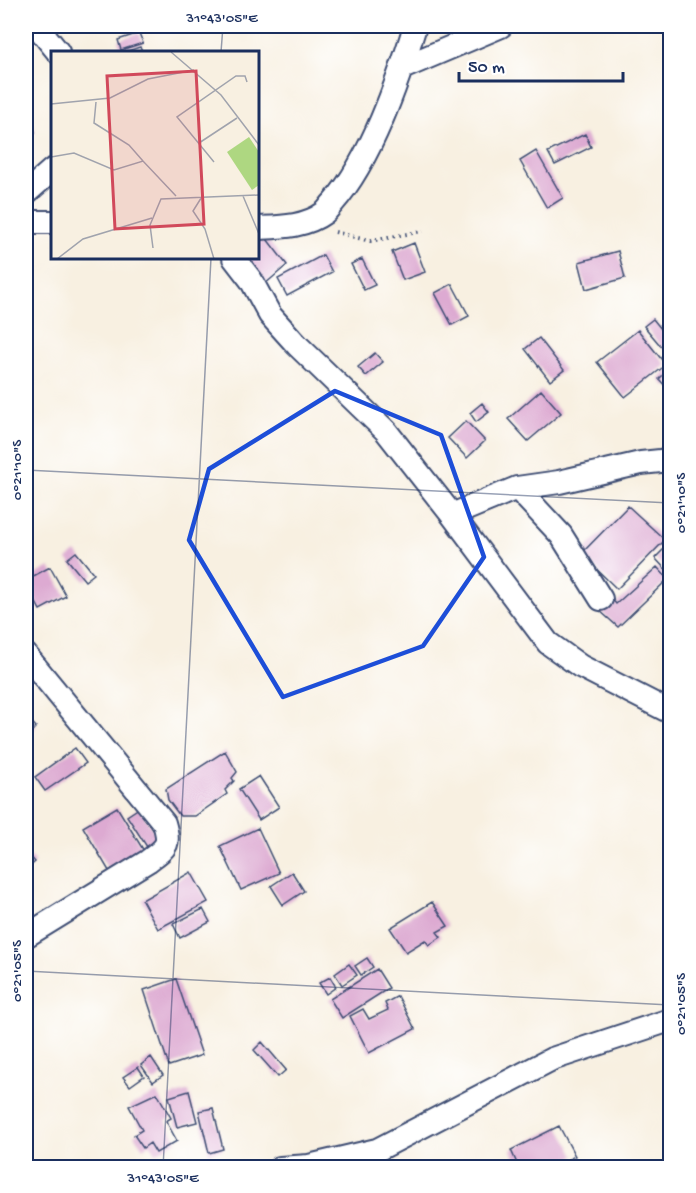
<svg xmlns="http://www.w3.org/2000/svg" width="696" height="1193" viewBox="0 0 696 1193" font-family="'Gochi Hand',sans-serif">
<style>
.building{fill:#ddaad2}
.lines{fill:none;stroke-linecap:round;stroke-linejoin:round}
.minor-casing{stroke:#3c4c72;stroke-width:26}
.path{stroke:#3c4c72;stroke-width:4;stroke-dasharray:1.5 4.5;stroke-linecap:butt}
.minor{stroke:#fff;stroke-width:22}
.marked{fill:none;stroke:#1d4ed8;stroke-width:4.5;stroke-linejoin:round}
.ticks{fill:none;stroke:#1b2f5e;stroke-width:1.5;stroke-opacity:0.45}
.inset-road{fill:none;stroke:#a0a3ad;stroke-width:1.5}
.view{fill:#d1495b;fill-opacity:0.15;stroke:#d1495b;stroke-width:3}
.inset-edge{fill:none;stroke:#1b2f5e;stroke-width:3}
.neatline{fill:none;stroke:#1b2f5e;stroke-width:2}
.ticks-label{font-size:15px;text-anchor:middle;fill:#1b2f5e}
</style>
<rect width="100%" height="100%" fill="#fff"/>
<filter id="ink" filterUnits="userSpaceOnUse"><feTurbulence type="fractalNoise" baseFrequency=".0167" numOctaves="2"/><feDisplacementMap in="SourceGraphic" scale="12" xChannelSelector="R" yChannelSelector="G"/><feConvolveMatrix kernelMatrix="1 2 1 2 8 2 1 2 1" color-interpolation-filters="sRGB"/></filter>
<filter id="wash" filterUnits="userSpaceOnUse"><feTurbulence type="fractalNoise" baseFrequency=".008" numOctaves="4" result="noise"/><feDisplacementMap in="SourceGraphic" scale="24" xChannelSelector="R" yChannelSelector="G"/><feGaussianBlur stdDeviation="1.35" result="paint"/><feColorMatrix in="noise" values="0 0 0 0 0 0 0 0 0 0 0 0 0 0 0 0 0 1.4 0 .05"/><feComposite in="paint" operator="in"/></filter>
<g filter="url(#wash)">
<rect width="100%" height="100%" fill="#f8f0e1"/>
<g id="blocks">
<!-- building -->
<path class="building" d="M 139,33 L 143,43 L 121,50 L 118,40 Z
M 140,47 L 142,52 L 125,52 Z
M 26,89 L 35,133 L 26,134 Z
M 585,134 L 591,147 L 555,165 L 548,152 Z
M 536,151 L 563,198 L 547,208 L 520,161 Z
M 267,239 L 287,265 L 264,285 L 242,258 L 258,258 L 258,241 Z
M 414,243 L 425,272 L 403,280 L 392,252 Z
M 618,251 L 625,278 L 586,289 L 579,262 Z
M 323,255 L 332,272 L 287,296 L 278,279 Z
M 362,259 L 375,285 L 364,290 L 351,264 Z
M 452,284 L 469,316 L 452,325 L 435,293 Z
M 653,319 L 670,340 L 670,357 L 644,326 Z
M 638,330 L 666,365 L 625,397 L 597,362 Z
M 539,338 L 564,370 L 550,381 L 525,349 Z
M 375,353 L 383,362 L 366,376 L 358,367 Z
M 670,368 L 670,383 L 666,387 L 659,379 Z
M 541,390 L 561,413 L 528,441 L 508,419 Z
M 482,403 L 489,412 L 476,422 L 470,413 Z
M 466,421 L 485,441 L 467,458 L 448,438 Z
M 628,506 L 665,540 L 617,589 L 581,554 Z
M 668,545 L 670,548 L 670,574 L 655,558 Z
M 76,552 L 94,574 L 85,581 L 67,559 Z
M 50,567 L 66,596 L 40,610 L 26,584 L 26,580 Z
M 657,567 L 668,579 L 618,627 L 599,610 L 611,598 L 616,604 Z
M 26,716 L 36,727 L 26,737 Z
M 75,748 L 86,763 L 45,791 L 35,777 Z
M 225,751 L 237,772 L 232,778 L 234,781 L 225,790 L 227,794 L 195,816 L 180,816 L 168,800 L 166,789 Z
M 259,776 L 279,807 L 259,820 L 239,789 Z
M 117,807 L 144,851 L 109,871 L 83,827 Z
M 139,808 L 161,842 L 149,850 L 127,816 Z
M 258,828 L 279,873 L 241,890 L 220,846 Z
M 26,852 L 35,862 L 26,870 Z
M 191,872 L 208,902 L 158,929 L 142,900 Z
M 292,872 L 304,891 L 283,905 L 271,886 Z
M 432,902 L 448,926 L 437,932 L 441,937 L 429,945 L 425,940 L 406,952 L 390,928 Z
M 203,909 L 210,922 L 180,938 L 173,924 Z
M 367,958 L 373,967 L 361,975 L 355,966 Z
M 349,964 L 357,975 L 342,985 L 335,974 Z
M 377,969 L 389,988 L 342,1018 L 330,999 Z
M 330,977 L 336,987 L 326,994 L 319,983 Z
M 176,979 L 202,1055 L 169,1066 L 144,990 Z
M 398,996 L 415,1029 L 369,1053 L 350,1016 L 363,1009 L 369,1019 L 388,1010 L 385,1003 Z
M 262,1042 L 286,1070 L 278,1077 L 254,1050 Z
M 151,1057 L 163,1075 L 153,1082 L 141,1065 Z
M 138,1067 L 144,1076 L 130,1086 L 123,1077 Z
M 189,1091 L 197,1122 L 177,1127 L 169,1097 Z
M 157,1093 L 171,1118 L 166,1121 L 177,1141 L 156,1153 L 150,1143 L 143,1148 L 134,1135 L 142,1130 L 129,1106 Z
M 213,1108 L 223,1149 L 209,1153 L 199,1111 Z
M 559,1126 L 575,1156 L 552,1168 L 519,1168 L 511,1150 Z"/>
</g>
</g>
<g filter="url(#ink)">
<use href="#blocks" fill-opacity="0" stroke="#3c4c72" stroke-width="1.5"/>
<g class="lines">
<defs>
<path id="minor" d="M 37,26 L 58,52
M 402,68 L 501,26
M 26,193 L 52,170
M 26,222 L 52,222
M 258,228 C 280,227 305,227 324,213 C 327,211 330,206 333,203 C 371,160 398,81 415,26
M 234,258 L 251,280 L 270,315 L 297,345 L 386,431 L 452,515 L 517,488 L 559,482 L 641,463 L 670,460
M 517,488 L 561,535 L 601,599
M 452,515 L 548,643 L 580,666 L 670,712
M 26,655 L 164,823 C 171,846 166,847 148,861 L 26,936
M 280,1168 L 309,1166 L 377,1150 L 552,1059 L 670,1020"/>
</defs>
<!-- minor casing -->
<use href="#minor" class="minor-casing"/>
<!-- path -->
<path class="path" d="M 335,232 L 370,241 L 423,231"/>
<!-- minor -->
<use href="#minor" class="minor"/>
</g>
</g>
<!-- marked area -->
<path class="marked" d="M 335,391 L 441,435 L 484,557 L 423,646 L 283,697 L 189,540 L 209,469 Z"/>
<!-- ticks -->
<path class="ticks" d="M 221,52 L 223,26M 26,470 L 670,503M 26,971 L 670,1005M 163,1168 L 211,258M 667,1168 L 670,1110"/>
<!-- overview -->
<g transform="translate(51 51)">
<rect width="208" height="208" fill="#f8f0e1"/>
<path d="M 198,86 L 208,101 L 208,134 L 201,139 L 176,101 Z" fill="#aed781"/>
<path class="inset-road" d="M 120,1 L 170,44 L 208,94M 45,51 L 43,72 L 78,94 L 92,110M 0,53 L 59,47 L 97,28 L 143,19M 148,92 L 186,67M 0,106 L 23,102 L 63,119 L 92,110 L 125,145M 163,111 L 126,66 L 185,25 L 194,25 L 196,31M 152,144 L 142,160 L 154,178 L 163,208M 192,145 L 208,183M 102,197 L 99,174 L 110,148 L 208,144M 6,208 L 32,188 L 101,167"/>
<path class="view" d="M 145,20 L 153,173 L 64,178 L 56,25 Z"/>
<rect width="208" height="208" class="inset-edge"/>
</g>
<!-- margin -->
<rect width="696" height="1193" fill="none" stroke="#fff" stroke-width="66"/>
<!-- scale -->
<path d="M459 72v9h164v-9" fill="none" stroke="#1b2f5e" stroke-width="3"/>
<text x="468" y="72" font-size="18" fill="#1b2f5e" stroke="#ffffff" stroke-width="4.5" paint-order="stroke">50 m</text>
<rect x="33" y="33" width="630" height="1127" class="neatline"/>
<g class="ticks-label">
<text x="222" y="22">31°43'05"E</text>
<text transform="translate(16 470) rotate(-90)" y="5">0°21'10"S</text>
<text transform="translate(680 503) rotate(-90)" y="5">0°21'10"S</text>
<text transform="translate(16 971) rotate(-90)" y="5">0°21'05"S</text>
<text transform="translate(680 1004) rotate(-90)" y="5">0°21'05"S</text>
<text x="163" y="1182">31°43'05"E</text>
</g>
</svg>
